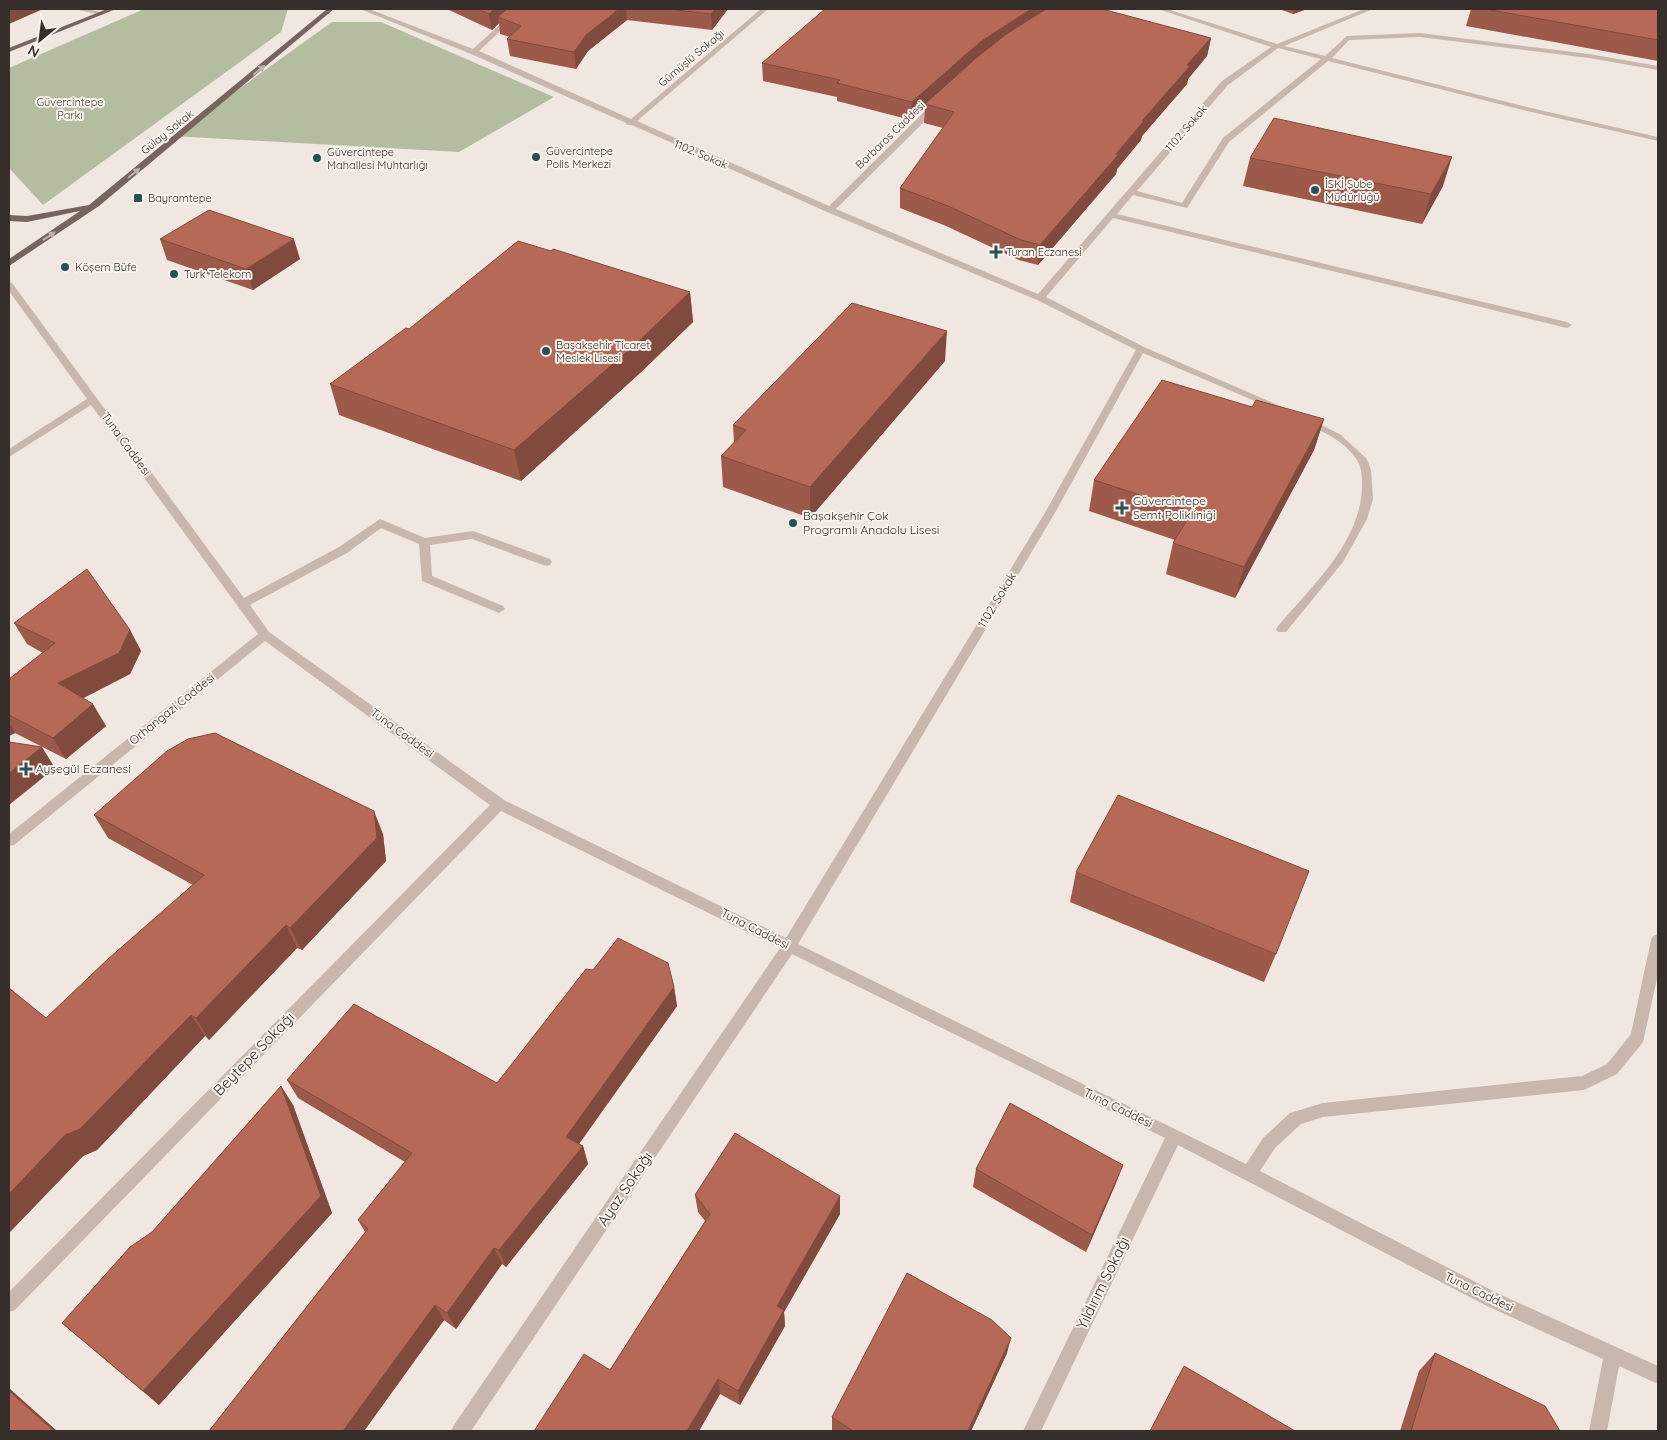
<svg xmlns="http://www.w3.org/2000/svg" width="1667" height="1440" viewBox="0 0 1667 1440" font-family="Quicksand,sans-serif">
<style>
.green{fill:#b5bda1}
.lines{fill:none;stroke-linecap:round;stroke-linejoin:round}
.minor{fill:#c7b7ad;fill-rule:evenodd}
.major{fill:#76655e;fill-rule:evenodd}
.wall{fill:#9d5a4b}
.shaded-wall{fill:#804a3d}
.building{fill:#b76957;stroke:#804a3d}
.oneway{fill:#beb3ac}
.poi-dot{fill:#255252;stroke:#f8f2ec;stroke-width:2}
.labels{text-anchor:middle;stroke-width:4;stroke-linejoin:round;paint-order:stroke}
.far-street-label{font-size:11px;fill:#362e2b;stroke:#f8f2ec}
.far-park-label{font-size:11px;fill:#475131;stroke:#f8f2ec}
.far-poi-label{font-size:11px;fill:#362e2b;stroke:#f8f2ec;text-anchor:start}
.street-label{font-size:12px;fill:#362e2b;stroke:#f8f2ec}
.poi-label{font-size:12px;fill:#362e2b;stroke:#f8f2ec;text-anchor:start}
.near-street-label{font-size:15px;fill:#362e2b;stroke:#f8f2ec}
</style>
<rect width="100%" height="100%" fill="#f0e7e0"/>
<!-- green -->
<path class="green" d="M 144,9 L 288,9 L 281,32 L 43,205 L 9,168 L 9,68 Z
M 332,22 L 381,22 L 554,97 L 459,152 L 173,136 Z"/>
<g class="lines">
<!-- minor -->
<path class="minor" d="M 74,9 L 88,9 L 105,13 L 102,15 Z
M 360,9 L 369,9 L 473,49 L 517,9 L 524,9 L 479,51 L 631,119 L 761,9 L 768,9 L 637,121 L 829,206 L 932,104 L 938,104 L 938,108 L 836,209 L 1038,294 L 1222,81 L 1271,47 L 1158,9 L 1167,9 L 1277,44 L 1364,9 L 1373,9 L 1284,46 L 1325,56 L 1347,36 L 1420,33 L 1589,54 L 1658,66 L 1658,70 L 1589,58 L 1420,37 L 1349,40 L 1332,58 L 1527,107 L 1658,137 L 1658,141 L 1527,111 L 1328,61 L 1229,142 L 1187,208 L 1133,195 L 1117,214 L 1567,322 L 1572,325 L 1567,328 L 1113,218 L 1046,297 L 1144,347 L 1287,409 L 1282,412 L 1278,411 L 1143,353 L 1056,511 L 798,944 L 1246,1164 L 1263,1138 L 1290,1113 L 1323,1103 L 1582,1076 L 1607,1064 L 1631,1034 L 1651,940 L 1653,936 L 1658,934 L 1658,974 L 1643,1042 L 1617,1074 L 1584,1090 L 1323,1117 L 1301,1124 L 1275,1148 L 1260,1171 L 1499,1294 L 1658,1366 L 1658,1384 L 1619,1366 L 1607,1431 L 1589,1431 L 1603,1359 L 1487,1306 L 1178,1145 L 1041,1431 L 1023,1431 L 1165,1138 L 792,954 L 471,1431 L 451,1431 L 454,1425 L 780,948 L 501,811 L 15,1310 L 9,1312 L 9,1292 L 490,805 L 265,641 L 14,845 L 9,846 L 9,834 L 258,634 L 91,405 L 9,457 L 9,449 L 87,399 L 9,291 L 9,282 L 12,283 L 244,598 L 339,547 L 380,519 L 425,538 L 473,531 L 550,559 L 552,562 L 550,565 L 546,566 L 472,539 L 430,545 L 432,576 L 503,606 L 505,609 L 499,613 L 422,581 L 419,544 L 381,528 L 347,553 L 250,605 L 269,632 L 504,800 L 786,938 L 1046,511 L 1136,350 L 1037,300 L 827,212 L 632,125 L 627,125 L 626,123 L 471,54 ZM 1278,48 L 1321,59 L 1223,138 L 1182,203 L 1137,191 L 1228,85 Z
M 1307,417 L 1341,435 L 1367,459 L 1371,470 L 1373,499 L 1367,519 L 1343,562 L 1286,632 L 1278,632 L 1276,629 L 1278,626 C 1312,586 1362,541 1362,485 C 1362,478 1362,469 1358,462 C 1348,443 1322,431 1303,422 L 1303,418 Z"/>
<!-- major -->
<path class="major" d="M 107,9 L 116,9 L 9,52 L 9,48 Z
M 327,9 L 334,9 L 99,206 L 9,266 L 9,259 L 80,211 L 27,222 L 9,221 L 9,215 L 27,216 L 89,205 Z"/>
</g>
<!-- wall -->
<path class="wall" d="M 449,9 L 728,9 L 712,30 L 627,20 L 588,51 L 576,69 L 510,56 L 507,39 L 510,37 L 500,34 L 499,23 L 492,30 L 449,10 Z
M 1279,9 L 1307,9 L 1293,14 Z
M 1471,9 L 1658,9 L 1658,61 L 1466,26 Z
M 1211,38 L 1207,56 L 1188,79 L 1187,84 L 1142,136 L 1141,140 L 1117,169 L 1116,174 L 1038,265 L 1019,260 L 946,226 L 900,208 L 900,188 L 943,128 L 924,123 L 925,108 L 911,120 L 837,101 L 837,97 L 763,81 L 762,63 Z
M 1250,158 L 1443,186 L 1422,224 L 1243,186 Z
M 160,239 L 300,259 L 253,290 L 167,260 Z
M 690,292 L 693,322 L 640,373 L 521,481 L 339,415 L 330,384 L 409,329 Z
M 945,361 L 810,518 L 723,487 L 721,456 L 734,443 L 733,425 Z
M 1252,407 L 1324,419 L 1314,450 L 1235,598 L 1166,574 L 1173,543 L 1175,540 L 1089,511 L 1094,480 Z
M 14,623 L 130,630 L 141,651 L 130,674 L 83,698 L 106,726 L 66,759 L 15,733 L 9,736 L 9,679 L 43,653 L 27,644 Z
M 94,815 L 383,834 L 386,861 L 302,950 L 297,948 L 209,1040 L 205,1036 L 97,1150 L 83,1156 L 9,1233 L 9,988 L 46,1018 L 193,885 L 108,838 Z
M 1076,872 L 1276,954 L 1264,982 L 1070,902 Z
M 674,987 L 677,1006 L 579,1144 L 583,1146 L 588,1164 L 506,1267 L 502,1264 L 456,1329 L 444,1320 L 364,1431 L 209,1431 L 365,1232 L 358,1220 L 405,1162 L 298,1098 L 287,1080 L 497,1083 Z
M 281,1086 L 293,1105 L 332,1213 L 159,1405 L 62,1323 L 152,1232 Z
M 976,1169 L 1116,1183 L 1086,1252 L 973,1187 Z
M 695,1195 L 840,1196 L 840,1214 L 784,1312 L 785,1326 L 740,1405 L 720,1394 L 699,1431 L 534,1431 L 610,1370 L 705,1221 L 698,1212 Z
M 1007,1353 L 971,1431 L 832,1431 L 832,1417 Z
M 1435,1353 L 1560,1431 L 1400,1431 L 1419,1371 Z"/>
<!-- shaded-wall -->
<path class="shaded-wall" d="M 9,9 L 43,9 L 9,24 Z
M 494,9 L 514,9 L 498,17 L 499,23 L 492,30 L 489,14 Z
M 619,9 L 626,9 L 627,20 L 588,51 L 576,69 L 574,52 L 586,35 Z
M 715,9 L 728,9 L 712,30 L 711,14 Z
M 1031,9 L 1049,9 L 925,104 L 925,108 L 911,120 L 912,102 L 980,42 Z
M 1294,9 L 1307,9 L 1293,14 Z
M 1211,38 L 1207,56 L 1188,79 L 1187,84 L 1142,136 L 1141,140 L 1117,169 L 1116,174 L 1038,265 L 1040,245 L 1116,154 L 1142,121 L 1187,65 Z
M 1452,157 L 1443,186 L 1422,224 L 1431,194 Z
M 294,239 L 300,259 L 253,290 L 246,269 Z
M 690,292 L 693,322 L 640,373 L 521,481 L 514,450 Z
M 947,331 L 945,361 L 810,518 L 810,487 Z
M 1324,419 L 1314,450 L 1235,598 L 1244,567 Z
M 130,630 L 141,651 L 130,674 L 70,705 L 58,683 Z
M 93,704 L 106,726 L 66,759 L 53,738 Z
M 9,722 L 15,733 L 9,736 Z
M 42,747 L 55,768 L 9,805 L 9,773 Z
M 374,811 L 383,834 L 386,861 L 302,950 L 290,928 Z
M 286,925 L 297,948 L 209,1040 L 196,1018 Z
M 674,987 L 677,1006 L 571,1155 L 566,1137 Z
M 191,1015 L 205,1036 L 97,1150 L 83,1156 L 9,1233 L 9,1194 L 65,1135 Z
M 281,1086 L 293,1105 L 332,1213 L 159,1405 L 143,1391 Z
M 583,1146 L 588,1164 L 506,1267 L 499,1250 Z
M 1123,1165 L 1116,1183 L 1086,1252 L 1092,1235 Z
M 840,1196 L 840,1214 L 784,1312 L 785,1326 L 740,1405 L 738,1391 L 777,1306 Z
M 494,1248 L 502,1264 L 456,1329 L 447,1313 Z
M 435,1305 L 444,1320 L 364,1431 L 343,1431 Z
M 1011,1338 L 1007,1353 L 971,1431 L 968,1431 Z
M 718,1379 L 720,1394 L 699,1431 L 687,1431 Z
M 9,1388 L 57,1431 L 54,1431 L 9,1391 Z"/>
<!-- building -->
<path class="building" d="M 478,9 L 494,9 L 489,14 Z
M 507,9 L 619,9 L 586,35 L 574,52 L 507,39 L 521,26 L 498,17 Z
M 668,9 L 715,9 L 711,14 Z
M 825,9 L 1031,9 L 980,42 L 912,102 L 837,83 L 840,80 L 762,63 Z
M 1046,9 L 1102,9 L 1211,38 L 1187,65 L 1190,66 L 1142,121 L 1144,121 L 1116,154 L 1119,154 L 1040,245 L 1021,240 L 948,206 L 900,188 L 954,112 L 925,104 L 975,59 L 1005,35 Z
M 1485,9 L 1658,9 L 1658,40 Z
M 1274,118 L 1452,157 L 1431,194 L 1250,158 Z
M 209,210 L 294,239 L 246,269 L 160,239 Z
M 518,241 L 551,251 L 553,249 L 690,292 L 637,343 L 514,450 L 330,384 L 406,328 L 409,329 Z
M 852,303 L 947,331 L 810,487 L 721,456 L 746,430 L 733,425 Z
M 1162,380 L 1252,407 L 1256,400 L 1324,419 L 1244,567 L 1173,543 L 1192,512 L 1094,480 Z
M 87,569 L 130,630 L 119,653 L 58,683 L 93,704 L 53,738 L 9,715 L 9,679 L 55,643 L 14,623 Z
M 215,733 L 374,811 L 377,838 L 290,928 L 286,925 L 196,1018 L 191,1015 L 80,1129 L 65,1135 L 9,1194 L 9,988 L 46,1018 L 108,959 L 204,875 L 94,815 L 167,751 L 188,739 Z
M 9,742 L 42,747 L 9,773 Z
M 1118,795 L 1309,871 L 1276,954 L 1076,872 Z
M 618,938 L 668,963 L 674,987 L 566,1137 L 583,1146 L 499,1250 L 494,1248 L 447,1313 L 435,1305 L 343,1431 L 209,1431 L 368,1229 L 358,1220 L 412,1153 L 287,1080 L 354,1004 L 497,1083 L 586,969 L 593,970 Z
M 281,1086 L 321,1196 L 143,1391 L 62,1323 L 130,1247 L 152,1232 Z
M 1010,1103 L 1123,1165 L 1092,1235 L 976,1169 Z
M 735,1133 L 840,1196 L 777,1306 L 784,1310 L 738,1391 L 718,1379 L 687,1431 L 534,1431 L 584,1354 L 610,1370 L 710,1214 L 695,1195 Z
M 907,1273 L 992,1320 L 1011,1338 L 968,1431 L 853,1431 L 832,1417 Z
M 1435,1353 L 1545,1406 L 1560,1431 L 1411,1431 Z
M 1184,1366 L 1295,1431 L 1150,1431 Z
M 9,1391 L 54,1431 L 9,1431 Z"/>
<!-- one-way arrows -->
<defs><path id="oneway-solid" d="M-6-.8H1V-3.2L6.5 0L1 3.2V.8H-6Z" transform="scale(1.25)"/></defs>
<g class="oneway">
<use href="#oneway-solid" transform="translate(259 70) rotate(-39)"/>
<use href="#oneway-solid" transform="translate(134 173) rotate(-39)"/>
<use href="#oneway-solid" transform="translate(49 236) rotate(-34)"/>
</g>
<!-- markers -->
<g class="poi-dot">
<circle cx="536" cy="157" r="5"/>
<circle cx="317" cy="158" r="5"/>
<circle cx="1315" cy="190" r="5"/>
<rect x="133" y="193" width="10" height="10" rx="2.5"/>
<path d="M993.5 244.5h5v5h5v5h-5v5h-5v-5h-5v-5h5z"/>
<circle cx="65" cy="267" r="5"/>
<circle cx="174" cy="274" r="5"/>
<circle cx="546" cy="351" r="5"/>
<path d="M1119.5 500.5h5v5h5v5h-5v5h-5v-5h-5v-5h5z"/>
<circle cx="793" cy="523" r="5"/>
<path d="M23.5 761.5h5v5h5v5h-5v5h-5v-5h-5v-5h5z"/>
</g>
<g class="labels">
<!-- far-street labels -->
<g class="far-street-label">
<text transform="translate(691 58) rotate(-40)" y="4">Gümüşlü Sokağı</text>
<text transform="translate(1186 128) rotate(-49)" y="4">1102. Sokak</text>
<text transform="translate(167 132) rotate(-39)" y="4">Gülay Sokak</text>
<text transform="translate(890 135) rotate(-44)" y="4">Barbaros Caddesi</text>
<text transform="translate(701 154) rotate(23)" y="4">1102. Sokak</text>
</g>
<!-- far-park labels -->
<g class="far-park-label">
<text x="70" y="106">Güvercintepe<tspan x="70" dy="13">Parkı</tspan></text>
</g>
<!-- far-poi labels -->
<g class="far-poi-label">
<text x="546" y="155">Güvercintepe<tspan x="546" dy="13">Polis Merkezi</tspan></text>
<text x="327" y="156">Güvercintepe<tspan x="327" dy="13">Mahallesi Muhtarlığı</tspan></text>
<text x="1325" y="188">İSKİ Şube<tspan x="1325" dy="13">Müdürlüğü</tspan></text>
<text x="148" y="202">Bayramtepe</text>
<text x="1006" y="256">Turan Eczanesi</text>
<text x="75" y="271">Köşem Büfe</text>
<text x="184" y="278">Turk Telekom</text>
<text x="556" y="349">Başakşehir Ticaret<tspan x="556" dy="13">Meslek Lisesi</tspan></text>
</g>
<!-- street labels -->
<g class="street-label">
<text transform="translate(126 444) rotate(54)" y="4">Tuna Caddesi</text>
<text transform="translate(997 600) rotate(-59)" y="4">1102. Sokak</text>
<text transform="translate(172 709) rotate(-39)" y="4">Orhangazi Caddesi</text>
<text transform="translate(402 733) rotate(36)" y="4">Tuna Caddesi</text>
<text transform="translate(755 929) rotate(27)" y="4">Tuna Caddesi</text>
<text transform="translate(1118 1108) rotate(26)" y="4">Tuna Caddesi</text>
<text transform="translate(1479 1292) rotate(26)" y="4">Tuna Caddesi</text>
</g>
<!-- poi labels -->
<g class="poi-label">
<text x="1133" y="505">Güvercintepe<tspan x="1133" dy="14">Semt Polikliniği</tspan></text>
<text x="803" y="520">Başakşehir Çok<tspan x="803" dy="14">Programlı Anadolu Lisesi</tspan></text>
<text x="36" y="773">Ayşegül Eczanesi</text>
</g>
<!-- near-street labels -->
<g class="near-street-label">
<text transform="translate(254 1054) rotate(-46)" y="5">Beytepe Sokağı</text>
<text transform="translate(625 1189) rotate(-56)" y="5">Ayaz Sokağı</text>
<text transform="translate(1103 1283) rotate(-64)" y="5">Yıldırım Sokağı</text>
</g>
</g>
<!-- border -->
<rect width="1667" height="1440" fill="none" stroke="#362e2b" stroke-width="20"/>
<!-- north arrow -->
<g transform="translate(40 40) rotate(209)" stroke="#f8f2ec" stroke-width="4" paint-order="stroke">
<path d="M0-4L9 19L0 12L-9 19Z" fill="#362e2b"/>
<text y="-8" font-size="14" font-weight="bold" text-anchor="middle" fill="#362e2b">N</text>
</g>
</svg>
